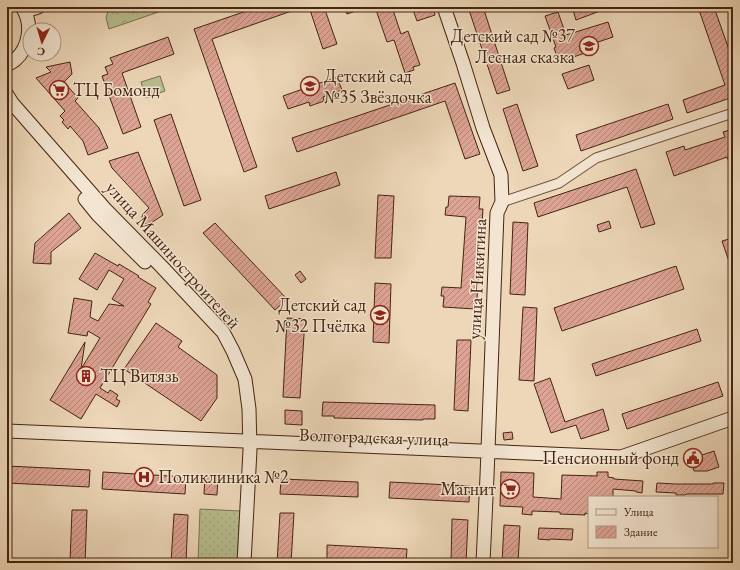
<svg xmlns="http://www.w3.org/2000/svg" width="740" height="570" viewBox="0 0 740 570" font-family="'EB Garamond',serif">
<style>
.grass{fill:url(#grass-dots);stroke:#7e7250}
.forest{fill:url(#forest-crowns);stroke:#7e7250}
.park{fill:#b8be8f;stroke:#7e7250}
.building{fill:url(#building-hatch);stroke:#442511}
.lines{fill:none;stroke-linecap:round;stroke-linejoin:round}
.street-casing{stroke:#6e523b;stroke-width:11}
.secondary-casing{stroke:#442511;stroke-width:15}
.street{stroke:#f3e5d1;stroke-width:9}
.secondary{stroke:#f3e5d1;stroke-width:13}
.labels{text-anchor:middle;stroke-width:3;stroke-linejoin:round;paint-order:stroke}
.poi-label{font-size:18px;fill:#442511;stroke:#f3e5d1;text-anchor:end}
.street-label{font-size:18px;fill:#442511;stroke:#f3e5d1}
</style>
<defs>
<pattern id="grass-dots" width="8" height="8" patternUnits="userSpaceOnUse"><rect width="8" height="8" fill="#b8be8f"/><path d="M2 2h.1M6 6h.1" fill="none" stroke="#9fa37a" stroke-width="1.8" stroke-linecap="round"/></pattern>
<pattern id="forest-crowns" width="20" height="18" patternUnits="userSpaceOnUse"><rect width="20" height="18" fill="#b8be8f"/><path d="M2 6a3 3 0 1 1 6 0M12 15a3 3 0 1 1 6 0" fill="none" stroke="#9fa37a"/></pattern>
<pattern id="building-hatch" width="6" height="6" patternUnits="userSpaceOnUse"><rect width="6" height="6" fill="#dda394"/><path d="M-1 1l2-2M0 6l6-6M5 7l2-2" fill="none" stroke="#b58577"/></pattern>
</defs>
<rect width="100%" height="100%" fill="#edd7b8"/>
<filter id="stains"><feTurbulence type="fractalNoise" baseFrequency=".005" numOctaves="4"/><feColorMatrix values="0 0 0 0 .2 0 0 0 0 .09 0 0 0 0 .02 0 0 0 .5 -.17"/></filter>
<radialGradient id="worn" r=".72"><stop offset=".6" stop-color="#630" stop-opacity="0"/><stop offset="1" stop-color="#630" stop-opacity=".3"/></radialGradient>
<!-- grass -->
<path class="grass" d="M 200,509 L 240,511 L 237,563 L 198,563 Z"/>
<!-- forest -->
<path class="forest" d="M 109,7 L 173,7 L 109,29 L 106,18 Z"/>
<!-- park -->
<path class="park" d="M 160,76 L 165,91 L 146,98 L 141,82 Z"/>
<!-- building -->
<path class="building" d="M 258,7 L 300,7 L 300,8 L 212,39 L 257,167 L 244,172 L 194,29 Z
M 309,7 L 324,7 L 337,44 L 323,49 Z
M 344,7 L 364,7 L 364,8 L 347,14 Z
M 375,7 L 392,7 L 401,34 L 408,31 L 420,65 L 413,67 L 414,70 L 405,73 L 394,40 L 387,42 Z
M 412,7 L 433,7 L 435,15 L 417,21 Z
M 468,7 L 483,7 L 510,90 L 497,94 Z
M 572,7 L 608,7 L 608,8 L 576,20 Z
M 698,7 L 714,7 L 733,61 L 733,97 L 687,113 L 683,100 L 725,85 Z
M 558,12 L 566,35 L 608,22 L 613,37 L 583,47 L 585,53 L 559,62 L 554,48 L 556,47 L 545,16 Z
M 168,37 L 174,54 L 122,73 L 141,127 L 123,134 L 102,76 L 108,74 L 105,67 L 113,64 L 110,58 Z
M 70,62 L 72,74 L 64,82 L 78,98 L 75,101 L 99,128 L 108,148 L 88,155 L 83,141 L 70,126 L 68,129 L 62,122 L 64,120 L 60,116 L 65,111 L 36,78 L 51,72 L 46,67 Z
M 589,65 L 594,80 L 568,89 L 562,74 Z
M 337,77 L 342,90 L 323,97 L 324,101 L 310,106 L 309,102 L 288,109 L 283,96 Z
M 455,83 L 480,154 L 465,159 L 445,101 L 297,152 L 292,138 Z
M 517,104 L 538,166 L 523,171 L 503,109 Z
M 668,104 L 673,119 L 581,151 L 576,135 Z
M 171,114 L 201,200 L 184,206 L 154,120 Z
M 733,129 L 733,170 L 732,170 L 727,157 L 674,176 L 666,152 L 684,146 L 685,150 L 725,137 L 723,132 Z
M 138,152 L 163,215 L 151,223 L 147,224 L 144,223 L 142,220 L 142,217 L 143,214 L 149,208 L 112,168 L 109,161 Z
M 636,169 L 655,224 L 641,228 L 627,187 L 538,217 L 534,203 Z
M 336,172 L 340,185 L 269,209 L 265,196 Z
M 378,195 L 394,196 L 391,258 L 375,258 Z
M 449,196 L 480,197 L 479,209 L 483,209 L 477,298 L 476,298 L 475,309 L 443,307 L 444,296 L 441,296 L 442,287 L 461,288 L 466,217 L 445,215 L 446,207 L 448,207 Z
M 69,213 L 81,228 L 51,252 L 51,264 L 33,263 L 35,243 Z
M 609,221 L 611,228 L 599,232 L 597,225 Z
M 513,222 L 528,223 L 525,295 L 510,294 Z
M 215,223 L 287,299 L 275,310 L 203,233 Z
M 733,238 L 733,270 L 732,270 L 722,241 Z
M 95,253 L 118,266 L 119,264 L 139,276 L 138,277 L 156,288 L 148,302 L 151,304 L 100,388 L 108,393 L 110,390 L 118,395 L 116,399 L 120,401 L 117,407 L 96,394 L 81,419 L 50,400 L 85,342 L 81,369 L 100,338 L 88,331 L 87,336 L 68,333 L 74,298 L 92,301 L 90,317 L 98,321 L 109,304 L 124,306 L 112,299 L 124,279 L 109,270 L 97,290 L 79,279 Z
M 676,266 L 684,289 L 562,331 L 554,308 Z
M 300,271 L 306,279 L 301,283 L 295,275 Z
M 375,283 L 391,284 L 389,343 L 373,342 Z
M 523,307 L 537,308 L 534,381 L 519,380 Z
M 287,318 L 305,319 L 300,398 L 283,397 Z
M 156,323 L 182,341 L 178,347 L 217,375 L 217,398 L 201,421 L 124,369 Z
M 697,329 L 701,341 L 596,376 L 592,364 Z
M 457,340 L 471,340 L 468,411 L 454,410 Z
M 550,378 L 565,422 L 603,409 L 609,430 L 581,439 L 576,425 L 551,433 L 534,384 Z
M 718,382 L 723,396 L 627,429 L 622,414 Z
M 323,402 L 435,405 L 435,419 L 423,419 L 423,420 L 334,418 L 334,416 L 322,416 Z
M 285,410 L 302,411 L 302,425 L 285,424 Z
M 512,432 L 513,439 L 504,440 L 503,433 Z
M 714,451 L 719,467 L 707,471 L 694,471 L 690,459 Z
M 7,466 L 90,470 L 89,487 L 7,483 Z
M 103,472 L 186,477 L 185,494 L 102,489 Z
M 501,472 L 534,473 L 533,497 L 561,499 L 562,475 L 597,476 L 597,472 L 608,472 L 608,477 L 614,478 L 614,479 L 643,481 L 642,493 L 636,492 L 636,491 L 613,489 L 613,497 L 589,497 L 589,514 L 585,513 L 585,515 L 560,514 L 560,512 L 532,511 L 532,515 L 522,514 L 523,507 L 500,506 Z
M 205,476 L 218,477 L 217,495 L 204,494 Z
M 281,479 L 358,482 L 358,497 L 280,494 Z
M 390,482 L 470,486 L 469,502 L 389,498 Z
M 657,483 L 676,484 L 713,484 L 713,483 L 724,483 L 723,494 L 686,494 L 685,495 L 676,495 L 676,493 L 656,492 Z
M 72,510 L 87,510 L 85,563 L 70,563 Z
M 280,513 L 294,513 L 291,563 L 277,563 Z
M 174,514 L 188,515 L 186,563 L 171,563 Z
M 452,519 L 468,520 L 466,563 L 451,563 Z
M 504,525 L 520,526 L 518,563 L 502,563 Z
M 539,528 L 573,529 L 572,540 L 550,539 L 550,540 L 538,539 Z
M 327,545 L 407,549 L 406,563 L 327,560 Z"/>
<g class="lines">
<defs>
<path id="street" d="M 502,202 L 559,183 L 596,158 L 733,113"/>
<path id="secondary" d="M 444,7 L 463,63 L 483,128 L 501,175 L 502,202 L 497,213 L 487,476 L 483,563
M 25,11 L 38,7
M 7,65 C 10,63 13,62 15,60 C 30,47 33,23 22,7
M 7,95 L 12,103 L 105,209 L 162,267 L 223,332 L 233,351 L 245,379 L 249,409 L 250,450 L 244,563
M 85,199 L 98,215 L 145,262
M 7,431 L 621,457 L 733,418"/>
</defs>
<!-- street casing -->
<use href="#street" class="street-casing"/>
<!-- secondary casing -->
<use href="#secondary" class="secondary-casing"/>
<!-- street -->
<use href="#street" class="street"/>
<!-- secondary -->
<use href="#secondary" class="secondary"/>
</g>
<!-- icons -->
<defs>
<symbol id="school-ring" viewBox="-11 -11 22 22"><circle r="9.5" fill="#f3e5d1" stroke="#8f2418" stroke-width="1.5"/><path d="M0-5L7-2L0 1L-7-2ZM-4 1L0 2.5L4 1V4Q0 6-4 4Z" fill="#8f2418"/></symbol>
<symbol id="supermarket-ring" viewBox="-11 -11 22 22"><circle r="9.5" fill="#f3e5d1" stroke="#8f2418" stroke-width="1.5"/><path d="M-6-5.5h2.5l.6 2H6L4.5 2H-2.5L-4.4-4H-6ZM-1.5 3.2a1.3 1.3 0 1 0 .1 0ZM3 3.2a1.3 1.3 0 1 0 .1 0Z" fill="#8f2418"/></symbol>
<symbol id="building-ring" viewBox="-11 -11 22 22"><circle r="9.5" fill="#f3e5d1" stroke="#8f2418" stroke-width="1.5"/><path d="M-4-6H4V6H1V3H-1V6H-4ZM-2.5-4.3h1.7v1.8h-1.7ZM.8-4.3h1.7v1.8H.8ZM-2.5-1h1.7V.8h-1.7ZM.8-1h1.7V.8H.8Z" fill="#8f2418"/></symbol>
<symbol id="civic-ring" viewBox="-11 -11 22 22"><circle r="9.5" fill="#f3e5d1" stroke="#8f2418" stroke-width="1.5"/><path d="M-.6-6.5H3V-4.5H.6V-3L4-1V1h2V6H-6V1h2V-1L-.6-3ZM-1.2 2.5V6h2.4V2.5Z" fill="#8f2418"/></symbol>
<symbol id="hospital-ring" viewBox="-11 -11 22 22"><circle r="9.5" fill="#f3e5d1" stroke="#8f2418" stroke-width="1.5"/><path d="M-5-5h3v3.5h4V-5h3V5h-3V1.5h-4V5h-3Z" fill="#8f2418"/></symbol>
</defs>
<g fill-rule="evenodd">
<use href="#school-ring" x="578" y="35" width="22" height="22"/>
<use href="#school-ring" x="299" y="75" width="22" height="22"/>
<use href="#supermarket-ring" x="48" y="79" width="22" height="22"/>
<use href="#school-ring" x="369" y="304" width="22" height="22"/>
<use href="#building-ring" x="75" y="365" width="22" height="22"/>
<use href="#civic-ring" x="682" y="447" width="22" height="22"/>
<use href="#hospital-ring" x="133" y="466" width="22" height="22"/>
<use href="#supermarket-ring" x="499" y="478" width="22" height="22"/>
</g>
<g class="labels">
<!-- poi labels -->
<g class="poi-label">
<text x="575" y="42">Детский сад №37<tspan x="575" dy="21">Лесная сказка</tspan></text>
<text x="324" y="82" text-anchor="start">Детский сад<tspan x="324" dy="21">№35 Звёздочка</tspan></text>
<text x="73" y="96" text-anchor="start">ТЦ Бомонд</text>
<text x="366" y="311">Детский сад<tspan x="366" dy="21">№32 Пчёлка</tspan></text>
<text x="100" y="382" text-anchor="start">ТЦ Витязь</text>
<text x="679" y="464">Пенсионный фонд</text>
<text x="158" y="483" text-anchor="start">Поликлиника №2</text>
<text x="496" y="495">Магнит</text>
</g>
<!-- street labels -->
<g class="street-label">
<text transform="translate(173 255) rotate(48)" y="6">улица Машиностроителей</text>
<text transform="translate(477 279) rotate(-87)" y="6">улица Никитина</text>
<text transform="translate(374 437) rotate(2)" y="6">Волгоградская улица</text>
</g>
</g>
<!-- margin -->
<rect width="740" height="570" fill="none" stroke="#edd7b8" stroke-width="24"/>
<rect x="8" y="8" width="724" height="554" fill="none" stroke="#442511" stroke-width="2"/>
<rect x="12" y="12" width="716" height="546" fill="none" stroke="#442511"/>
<!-- legend -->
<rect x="588" y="496" width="130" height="52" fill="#f3e5d1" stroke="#ad9884"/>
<rect x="596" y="509" width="20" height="6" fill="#f3e5d1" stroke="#ad9884"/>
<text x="624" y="516" font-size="12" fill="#442511">Улица</text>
<rect x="596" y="526" width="20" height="12" fill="url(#building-hatch)" stroke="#ad9884"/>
<text x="624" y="536" font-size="12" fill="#442511">Здание</text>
<!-- north arrow -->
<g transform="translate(42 42) rotate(185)"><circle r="19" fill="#f3e5d1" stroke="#ad9884"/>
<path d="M0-3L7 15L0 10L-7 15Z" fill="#8f2418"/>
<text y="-6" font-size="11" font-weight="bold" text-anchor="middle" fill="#442511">С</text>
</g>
<rect width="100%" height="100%" filter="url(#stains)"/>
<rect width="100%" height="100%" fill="url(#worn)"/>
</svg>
